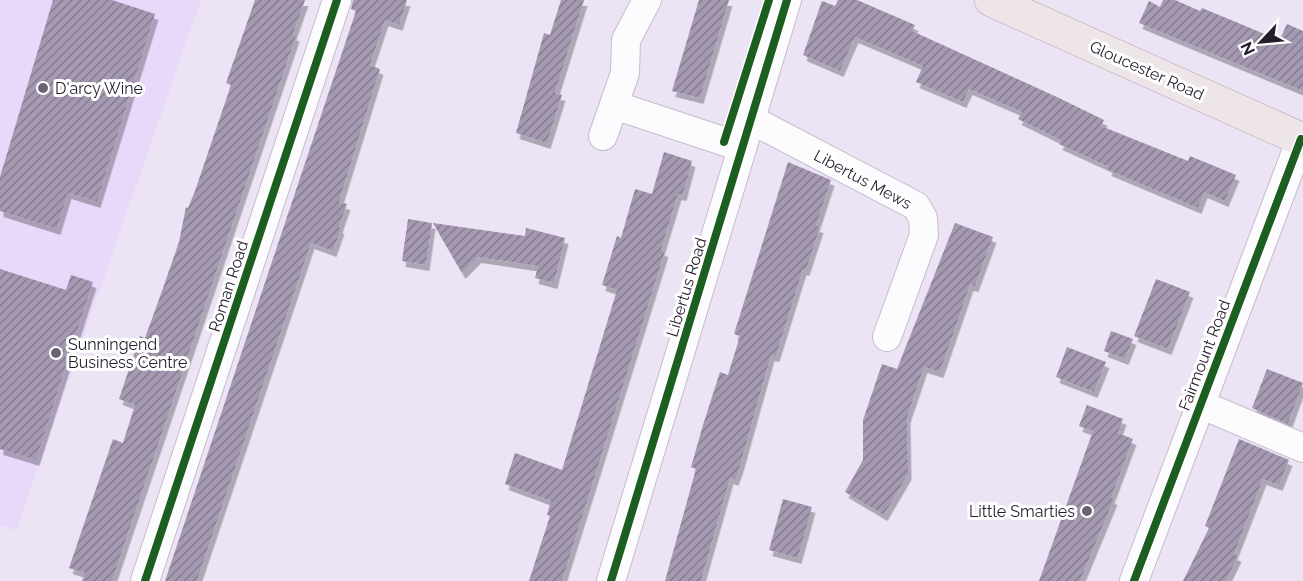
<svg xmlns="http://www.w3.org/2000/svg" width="1303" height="581" viewBox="0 0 1303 581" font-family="Raleway,sans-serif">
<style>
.built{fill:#e8d8fa}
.building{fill:url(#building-hatch);filter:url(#shadow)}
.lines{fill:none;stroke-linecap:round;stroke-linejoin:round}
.minor-casing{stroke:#c4bdcc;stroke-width:30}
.major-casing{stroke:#b1a1ad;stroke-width:34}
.minor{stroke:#fcfbfe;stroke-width:28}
.major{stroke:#eee5e9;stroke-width:33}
.cycleway-casing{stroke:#fff;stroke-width:11}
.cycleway{stroke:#1b5e20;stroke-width:8}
.poi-dot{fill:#6a6272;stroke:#fff;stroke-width:2}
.labels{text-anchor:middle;stroke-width:6;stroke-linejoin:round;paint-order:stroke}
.street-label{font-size:16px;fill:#241d2c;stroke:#fff}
.poi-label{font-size:16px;fill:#241d2c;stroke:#fff;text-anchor:start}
</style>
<defs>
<pattern id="building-hatch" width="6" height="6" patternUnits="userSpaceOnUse" patternTransform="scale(1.5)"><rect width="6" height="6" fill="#a599b1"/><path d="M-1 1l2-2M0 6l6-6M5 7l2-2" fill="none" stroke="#867c90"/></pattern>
<filter id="shadow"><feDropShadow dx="3.5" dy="6" stdDeviation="0" flood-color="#0004"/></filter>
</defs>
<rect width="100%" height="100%" fill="#ece3f5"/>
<!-- built -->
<path class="built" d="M 0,0 L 201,0 L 16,530 L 0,525 Z"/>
<!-- building -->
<path class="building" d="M 53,0 L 112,0 L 155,14 L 97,202 L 68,193 L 57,229 L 0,211 L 0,177 Z
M 255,0 L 305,0 L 293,34 L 296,36 L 112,581 L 82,581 L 85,573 L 69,568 L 113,439 L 123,443 L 135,405 L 119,399 L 140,336 L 145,338 L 162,291 L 179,242 L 186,207 L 188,208 L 195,191 L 231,85 L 226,83 Z
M 353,0 L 407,0 L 399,25 L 385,20 L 370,65 L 380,69 L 339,202 L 347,204 L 339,227 L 341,228 L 333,251 L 311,243 L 197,581 L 165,581 L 356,11 L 351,9 Z
M 561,0 L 584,0 L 555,93 L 562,95 L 547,143 L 516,133 L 544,33 L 550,35 Z
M 699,0 L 729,0 L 700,98 L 672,91 Z
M 838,0 L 857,0 L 915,25 L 912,31 L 1059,98 L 1104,120 L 1101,126 L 1188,161 L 1190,156 L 1236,175 L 1225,201 L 1204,192 L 1198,208 L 1108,170 L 1109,167 L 1059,144 L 1061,140 L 1018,119 L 1022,112 L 969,89 L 963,102 L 916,82 L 923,66 L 855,37 L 840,71 L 803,55 L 822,1 L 835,6 Z
M 1163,0 L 1175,0 L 1200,11 L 1202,8 L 1267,35 L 1268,31 L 1281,37 L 1287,24 L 1303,31 L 1303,91 L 1139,23 L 1149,1 L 1160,7 Z
M 664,152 L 692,161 L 683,195 L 678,194 L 661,250 L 665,251 L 597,470 L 562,581 L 529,581 L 550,516 L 547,515 L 551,501 L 505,484 L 515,453 L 562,470 L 617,290 L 602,285 L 617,236 L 621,238 L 635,189 L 652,194 Z
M 788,162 L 831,180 L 816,226 L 820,227 L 806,270 L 803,269 L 776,356 L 771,355 L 740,466 L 735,480 L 730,478 L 701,581 L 665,581 L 696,469 L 691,467 L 703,425 L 720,372 L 728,375 L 740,336 L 734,334 Z
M 408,219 L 432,223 L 426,265 L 402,261 Z
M 433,223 L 525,236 L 526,228 L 565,238 L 554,283 L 535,278 L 538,266 L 478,257 L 462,273 Z
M 955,223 L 993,237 L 975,286 L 970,285 L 940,372 L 924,367 L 907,417 L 908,474 L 884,515 L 845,492 L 863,460 L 863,420 L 882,364 L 897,369 Z
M 0,269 L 66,290 L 71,275 L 93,282 L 36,460 L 0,449 Z
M 1156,279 L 1190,292 L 1168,349 L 1134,336 Z
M 1111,331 L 1133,339 L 1125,359 L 1104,351 Z
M 1067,347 L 1106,362 L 1094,392 L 1056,377 Z
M 1267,369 L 1303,383 L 1288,424 L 1252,408 Z
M 1087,405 L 1123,419 L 1118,433 L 1133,439 L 1111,498 L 1114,499 L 1080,581 L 1039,581 L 1093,431 L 1079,426 Z
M 1239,439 L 1289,460 L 1279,485 L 1263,479 L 1234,554 L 1238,556 L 1226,581 L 1183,581 L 1209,528 L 1205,526 Z
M 783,499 L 812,507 L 798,558 L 769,550 Z"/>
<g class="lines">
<defs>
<path id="minor" d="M 614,105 L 741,147
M 750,119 L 916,206 L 923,218 L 924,235 L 887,337
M 603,136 L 625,73 L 626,40 L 647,0
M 1200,404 L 1303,448
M 145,581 L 337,0
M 611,581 L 787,0
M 1134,581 L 1301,139"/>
<path id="major" d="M 991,0 L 1303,140"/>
</defs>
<!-- minor casing -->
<use href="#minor" class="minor-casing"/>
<!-- major casing -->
<use href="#major" class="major-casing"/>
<!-- minor -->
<use href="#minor" class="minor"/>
<!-- major -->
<use href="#major" class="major"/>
<defs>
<path id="cycleway" d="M 724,142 L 769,0
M 145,581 L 337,0
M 611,581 L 787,0
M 1134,581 L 1301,139"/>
</defs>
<!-- cycleway casing -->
<use href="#cycleway" class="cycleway-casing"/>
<!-- cycleway -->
<use href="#cycleway" class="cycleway"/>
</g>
<!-- markers -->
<g class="poi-dot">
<circle cx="43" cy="88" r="6"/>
<circle cx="56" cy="353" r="6"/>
<circle cx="1087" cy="511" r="6"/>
</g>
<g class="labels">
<!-- street labels -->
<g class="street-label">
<text transform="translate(1147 70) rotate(24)" y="6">Gloucester Road</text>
<text transform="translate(863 179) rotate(28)" y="6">Libertus Mews</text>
<text transform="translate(228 286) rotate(-72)" y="6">Roman Road</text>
<text transform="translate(686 287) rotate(-73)" y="6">Libertus Road</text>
<text transform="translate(1204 355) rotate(-69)" y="6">Fairmount Road</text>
</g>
<!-- poi labels -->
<g class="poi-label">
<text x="55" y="94">D'arcy Wine</text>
<text x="68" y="350">Sunningend<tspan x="68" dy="18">Business Centre</tspan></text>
<text x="1075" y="517" text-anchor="end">Little Smarties</text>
</g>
</g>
<!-- north arrow -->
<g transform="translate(1261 42) rotate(244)" stroke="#ffffff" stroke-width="4.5" paint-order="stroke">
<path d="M0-4.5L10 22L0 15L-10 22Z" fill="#241d2c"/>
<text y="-9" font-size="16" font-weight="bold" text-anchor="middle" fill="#241d2c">N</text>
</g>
</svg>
